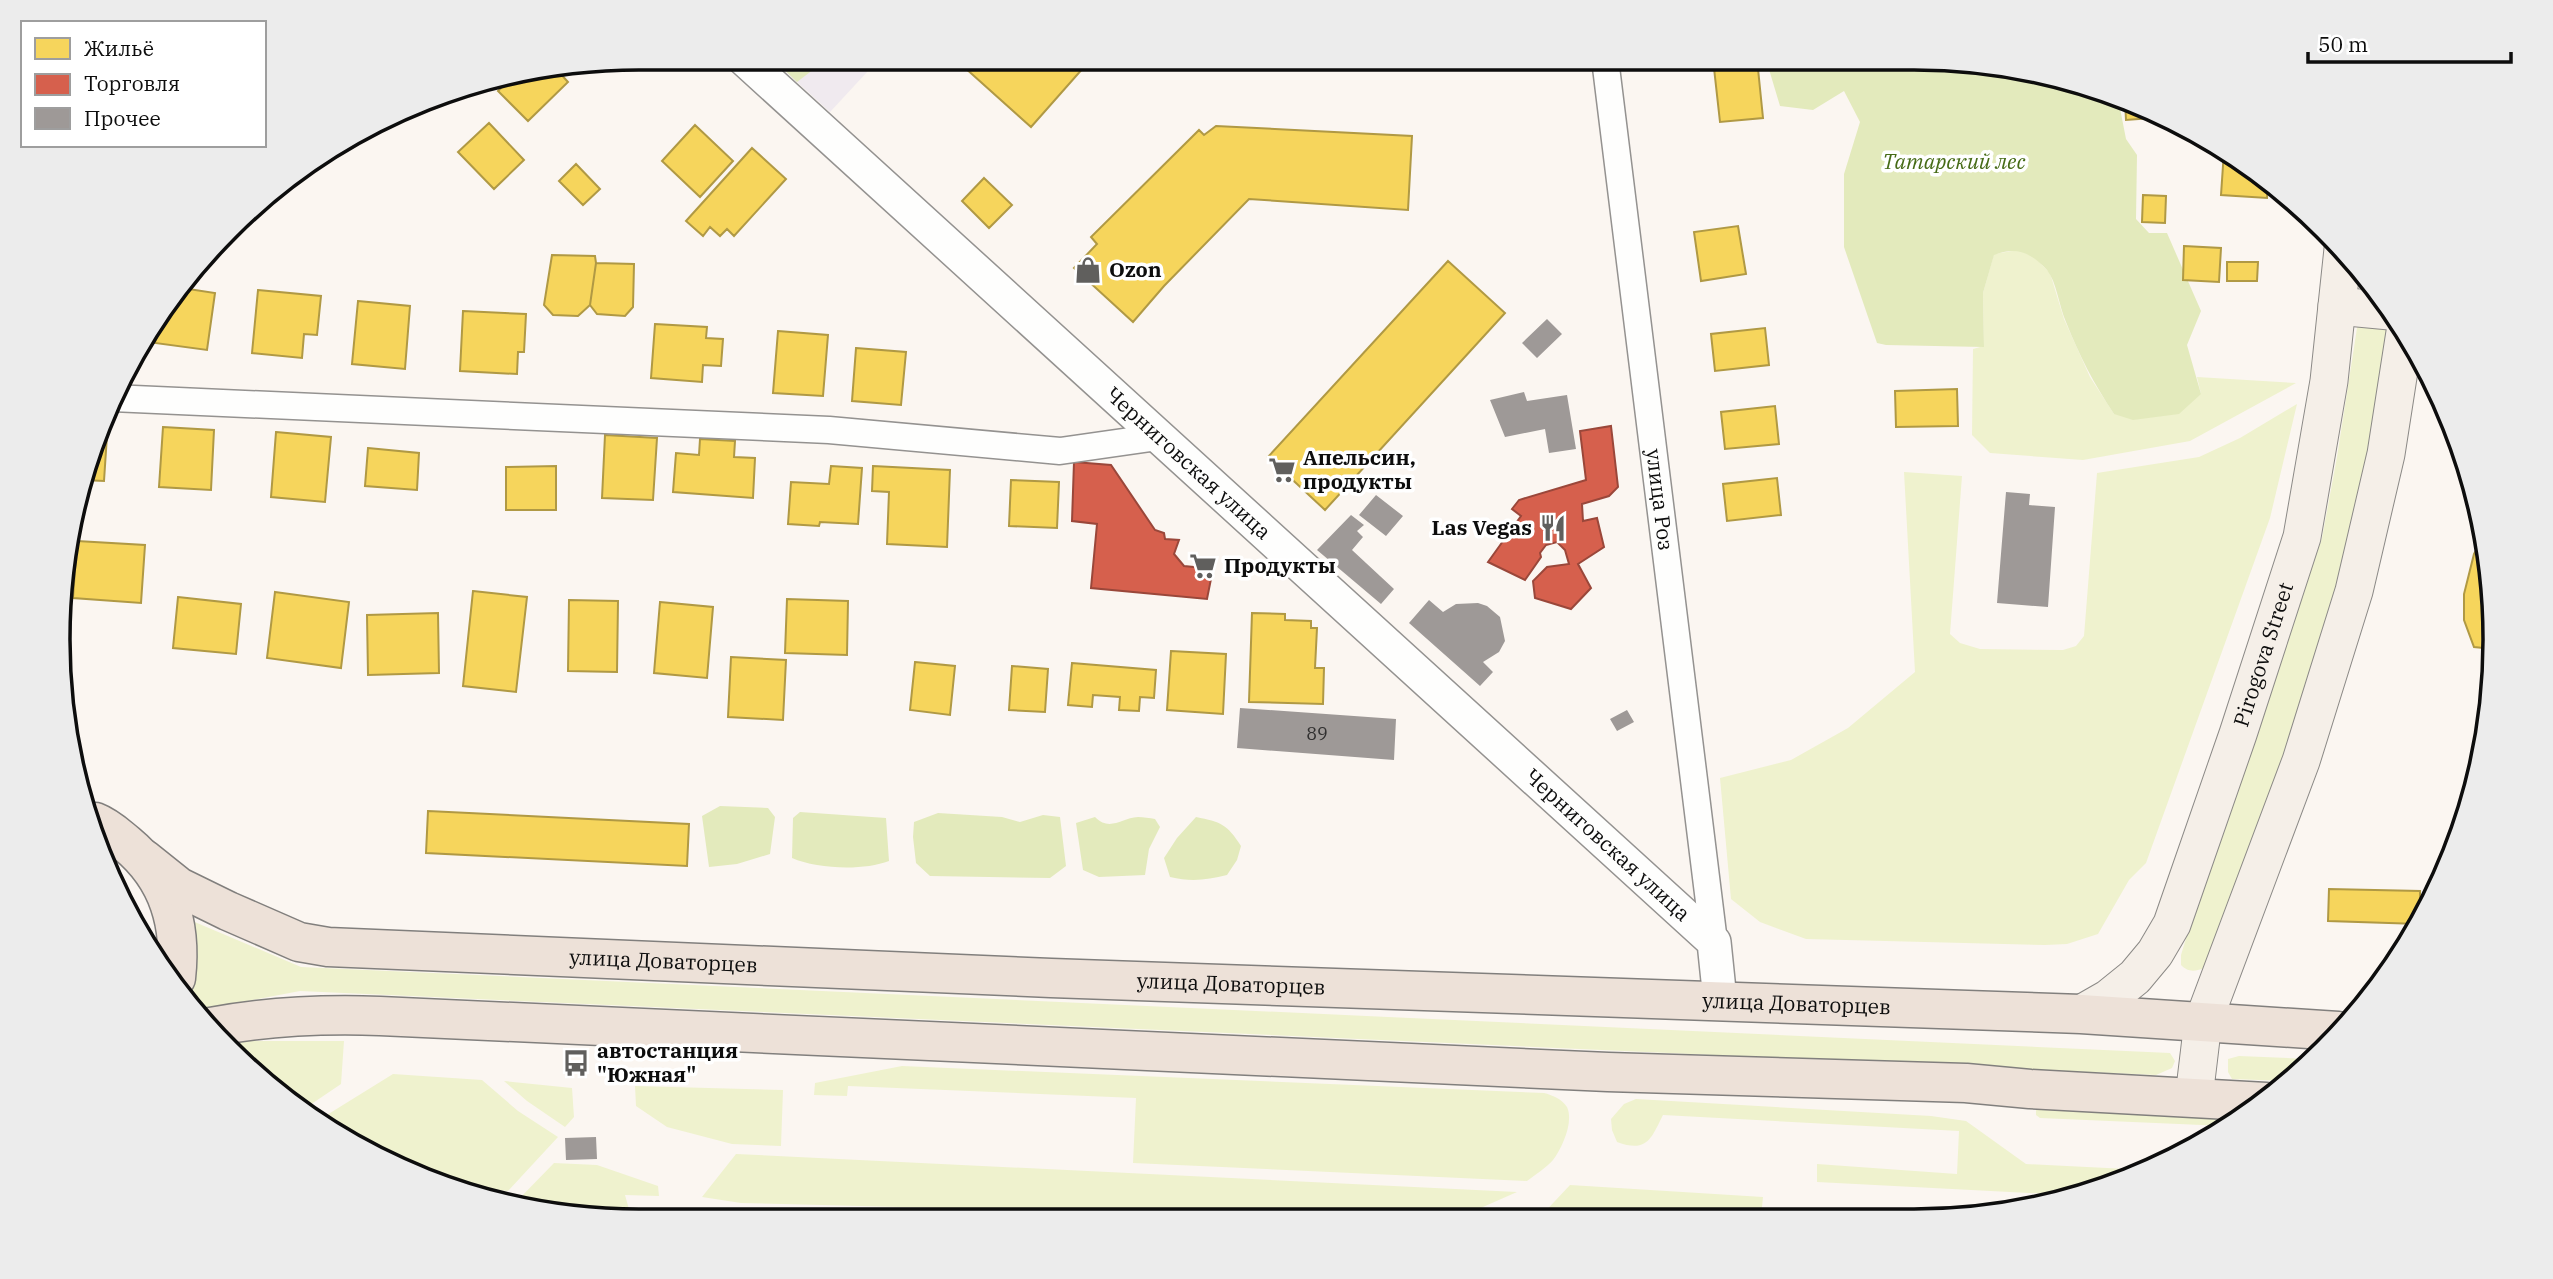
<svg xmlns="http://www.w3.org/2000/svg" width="2553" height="1279" viewBox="0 0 2553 1279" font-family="'IBM Plex Serif',serif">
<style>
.industrial{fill:#f0eaef}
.green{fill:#eff2ce}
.forest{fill:#e3eabc}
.homes{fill:#f6d55c;stroke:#b09944;stroke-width:2}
.shops{fill:#d6604d;stroke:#9a473a;stroke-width:2}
.building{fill:#9e9997}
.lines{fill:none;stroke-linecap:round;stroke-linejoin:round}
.minor-casing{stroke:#949290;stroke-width:29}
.tertiary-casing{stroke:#949290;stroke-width:36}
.secondary-casing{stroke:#8b8986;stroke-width:39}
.primary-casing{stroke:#817f7d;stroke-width:41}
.minor{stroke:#fefefd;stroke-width:26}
.tertiary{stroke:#fefefd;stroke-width:33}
.secondary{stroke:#f5efe8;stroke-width:37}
.primary{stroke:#ede1d8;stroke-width:38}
.labels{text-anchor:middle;stroke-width:7;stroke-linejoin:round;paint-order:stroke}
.number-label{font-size:18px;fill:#313030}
.park-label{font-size:21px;font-style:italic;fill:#466b16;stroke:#fff}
.poi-label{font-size:21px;font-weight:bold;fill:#0d0d0d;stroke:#fff;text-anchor:start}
.street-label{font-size:21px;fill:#0d0d0d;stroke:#fff}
.rim{fill:none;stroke:#0d0d0d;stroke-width:3.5}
</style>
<rect width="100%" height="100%" fill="#fbf6f1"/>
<!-- industrial -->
<path class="industrial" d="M 771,58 L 880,58 L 830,112 Z"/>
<!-- green -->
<path class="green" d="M 2018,250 L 2033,256 L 2050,273 L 2064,319 L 2090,377 L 2114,414 L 2201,394 L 2197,377 L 2296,383 L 2190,441 L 2083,460 L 1990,453 L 1972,435 L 1973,349 L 1984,346 L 1983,293 L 1994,254 Z
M 2362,321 L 2385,325 L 2386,331 L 2371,465 L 2353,543 L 2284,763 L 2206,968 C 2195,971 2189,973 2181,965 L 2181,955 L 2194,912 L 2322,538 L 2337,457 L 2357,328 Z
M 2297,404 L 2270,518 L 2146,863 L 2129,880 L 2098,934 L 2067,944 L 2045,945 L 1806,939 L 1760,922 L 1731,899 L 1720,778 L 1791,760 L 1848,728 L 1915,672 L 1904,472 L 1962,476 L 1950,634 L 1960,643 L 1980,649 L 2063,650 L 2076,646 L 2084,636 L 2097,473 L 2199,457 L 2240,438 Z
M 190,920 L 301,967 L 2170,1053 L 2175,1061 L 2172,1068 L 2156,1075 L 300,991 L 199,1010 L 189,996 L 191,988 Z
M 239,1041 L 344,1041 L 341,1084 L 307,1107 L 228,1051 L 224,1045 Z
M 2239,1056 L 2310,1059 L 2287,1081 L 2232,1079 L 2228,1072 L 2228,1059 Z
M 902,1066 L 1544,1093 C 1552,1095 1562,1099 1567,1107 C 1574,1122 1562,1148 1553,1160 C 1546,1168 1535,1175 1527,1181 L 1133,1163 L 1136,1098 L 848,1086 L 847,1096 L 814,1095 L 815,1083 Z
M 393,1074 L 482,1080 L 518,1111 L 558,1137 L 508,1191 L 475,1188 L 474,1193 L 467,1193 L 383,1161 L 322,1118 Z
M 504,1081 L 572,1088 L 574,1117 L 565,1127 L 527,1101 Z
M 635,1086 L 783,1090 L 781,1146 L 732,1144 L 667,1127 L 636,1106 Z
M 1636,1099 L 1931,1116 L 1966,1121 L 2026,1164 L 2147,1170 L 2136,1177 L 2069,1195 L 1817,1182 L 1817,1164 L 1957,1174 L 1959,1131 L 1663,1115 C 1651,1139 1647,1153 1617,1142 L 1612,1130 L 1611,1119 L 1624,1104 Z
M 2036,1107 L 2248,1113 L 2225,1126 L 2040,1118 L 2036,1115 Z
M 736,1154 L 1517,1192 L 1458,1218 L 1343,1218 L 741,1203 L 702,1197 Z
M 554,1163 L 597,1165 L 658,1186 L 659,1196 L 625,1195 L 632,1220 L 602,1220 L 516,1206 L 516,1202 Z
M 1570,1185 L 1763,1197 L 1761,1217 L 1539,1218 Z"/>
<!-- forest -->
<path class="forest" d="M 772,58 L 825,58 L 826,60 L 797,82 Z
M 1770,59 L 1951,59 L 2064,77 L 2118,98 L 2126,139 L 2137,155 L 2136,219 L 2149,233 L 2167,233 L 2201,311 L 2187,345 L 2201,394 L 2179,414 L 2133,420 L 2114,414 C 2094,384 2079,355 2066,322 C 2059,306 2057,283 2047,270 C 2031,253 2017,246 1994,255 L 1983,293 L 1984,347 L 1886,345 L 1877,343 L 1844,247 L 1844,174 L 1860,122 L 1844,91 L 1813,110 L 1780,106 L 1768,66 Z
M 720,806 L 768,808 L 775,817 L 770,854 L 737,864 L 709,867 L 702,816 Z
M 800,812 L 886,818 L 889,861 C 863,871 817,869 792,858 L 793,818 Z
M 938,813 L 1002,817 L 1020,822 L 1043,815 L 1060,817 L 1066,866 L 1050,878 L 930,876 L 916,863 L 913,837 L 914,822 Z
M 1095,817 C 1110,832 1121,818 1138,817 C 1143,817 1150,818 1155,819 L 1160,827 L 1149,849 L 1145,875 L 1099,877 L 1083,870 L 1076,823 Z
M 1196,817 C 1221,822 1227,824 1241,846 L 1237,860 L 1227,875 C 1207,880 1191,882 1170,877 L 1164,858 L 1177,838 Z"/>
<!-- homes -->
<path class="homes" d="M 954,58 L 1092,58 L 1031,127 Z
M 1713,59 L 1757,59 L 1763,118 L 1720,122 Z
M 558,71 L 568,82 L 528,121 L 498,91 L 510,79 Z
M 2125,100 L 2152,111 L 2152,118 L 2126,120 Z
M 489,123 L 524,160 L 494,189 L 458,152 Z
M 695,125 L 733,161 L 700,197 L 662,161 Z
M 1216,126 L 1412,136 L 1408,210 L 1249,199 L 1164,286 L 1133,322 L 1074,268 L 1097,244 L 1091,237 L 1199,130 L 1204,135 Z
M 752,148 L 786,179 L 734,236 L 727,229 L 720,236 L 710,227 L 703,236 L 686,221 Z
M 2224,151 L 2268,178 L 2267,198 L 2221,195 Z
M 576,164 L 600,189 L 583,205 L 559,181 Z
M 984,178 L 1012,205 L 989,228 L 962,201 Z
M 2143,195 L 2166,196 L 2165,223 L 2142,222 Z
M 1738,226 L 1746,274 L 1701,281 L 1694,232 Z
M 2184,246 L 2221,248 L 2219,282 L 2183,280 Z
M 552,255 L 595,256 L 596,263 L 590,305 L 578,316 L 553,315 L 544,305 Z
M 1448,261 L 1505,313 L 1325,510 L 1268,457 Z
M 2227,262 L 2258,262 L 2257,281 L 2227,281 Z
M 596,263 L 634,264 L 633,307 L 625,316 L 597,314 L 590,305 Z
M 182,288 L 215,293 L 207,350 L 155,343 L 159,313 Z
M 258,290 L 321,296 L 317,335 L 304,334 L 302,358 L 252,353 Z
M 358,301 L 410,306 L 405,369 L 352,364 Z
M 463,311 L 526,314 L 524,352 L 518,352 L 517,374 L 460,371 Z
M 655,324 L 707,327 L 706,338 L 723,339 L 721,366 L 703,365 L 702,382 L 651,378 Z
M 1765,328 L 1769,365 L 1715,371 L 1711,334 Z
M 778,331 L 828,335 L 823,396 L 773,393 Z
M 856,348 L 906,352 L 901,405 L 852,401 Z
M 1957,389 L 1958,426 L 1896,427 L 1895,391 Z
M 1775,406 L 1779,444 L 1725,449 L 1721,412 Z
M 101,420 L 108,420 L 104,481 L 83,480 Z
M 163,427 L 214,430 L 211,490 L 159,487 Z
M 276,432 L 331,437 L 325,502 L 271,497 Z
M 605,435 L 657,438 L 653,500 L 602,498 Z
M 700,439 L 735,441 L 734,457 L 755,458 L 753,498 L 673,492 L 676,453 L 699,455 Z
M 368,448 L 419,453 L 417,490 L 365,486 Z
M 556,466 L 556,510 L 506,510 L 506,467 Z
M 831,466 L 862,468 L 858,524 L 820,522 L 819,526 L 788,524 L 791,482 L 829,484 Z
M 873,466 L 950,470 L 947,547 L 887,544 L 889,492 L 872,491 Z
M 1777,478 L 1781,515 L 1727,521 L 1723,484 Z
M 1011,480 L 1059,482 L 1057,528 L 1009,526 Z
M 2483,539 L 2490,563 L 2493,649 L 2474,647 L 2464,620 L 2464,594 L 2474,554 Z
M 77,541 L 145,545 L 141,603 L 73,598 Z
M 473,591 L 527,597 L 516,692 L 463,686 Z
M 275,592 L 349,602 L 341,668 L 267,658 Z
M 178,597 L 241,604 L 236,654 L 173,648 Z
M 787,599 L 848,601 L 847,655 L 785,653 Z
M 569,600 L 618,601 L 617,672 L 568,671 Z
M 660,602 L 713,607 L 707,678 L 654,673 Z
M 438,613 L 439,673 L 368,675 L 367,615 Z
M 1252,613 L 1285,614 L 1285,620 L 1311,621 L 1311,628 L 1317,628 L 1315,668 L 1324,668 L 1323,704 L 1249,702 Z
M 1171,651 L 1226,654 L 1223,714 L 1167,710 Z
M 731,657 L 786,660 L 783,720 L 728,717 Z
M 915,662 L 955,666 L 950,715 L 910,710 Z
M 1072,663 L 1156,670 L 1154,698 L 1140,697 L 1139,711 L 1119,710 L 1120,697 L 1093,695 L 1092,707 L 1068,705 Z
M 1012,666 L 1048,669 L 1045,712 L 1009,710 Z
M 428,811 L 689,824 L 687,866 L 426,853 Z
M 2329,889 L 2420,891 L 2420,922 L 2419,924 L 2328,921 Z"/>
<!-- shops -->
<path class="shops" d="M 1611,426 L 1618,487 L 1609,496 L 1582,504 L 1583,521 L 1597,518 L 1604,547 L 1578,564 L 1591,588 L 1571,609 L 1535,598 L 1533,581 L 1547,567 L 1569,564 L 1565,550 L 1557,542 L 1546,545 L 1540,553 L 1541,557 L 1525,580 L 1488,562 L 1521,516 L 1512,509 L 1519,500 L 1586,480 L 1580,431 Z
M 1074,462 L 1111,465 L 1155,530 L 1164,533 L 1165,539 L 1179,540 L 1174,554 L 1184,566 L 1213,569 L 1207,599 L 1091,588 L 1097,524 L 1072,521 Z"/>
<!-- building -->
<path class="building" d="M 1547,319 L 1562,334 L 1537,358 L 1522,343 Z
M 1524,392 L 1527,401 L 1567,395 L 1576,449 L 1549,453 L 1545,429 L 1505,437 L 1490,400 Z
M 2006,492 L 2030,494 L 2029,505 L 2055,507 L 2048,607 L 1997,603 Z
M 1376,495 L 1403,516 L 1386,536 L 1359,515 Z
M 1351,515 L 1364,525 L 1357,531 L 1363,537 L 1352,550 L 1394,589 L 1381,604 L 1317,550 Z
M 1429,600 L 1443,612 L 1456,604 L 1478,603 L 1487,606 L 1500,617 L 1505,641 L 1499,652 L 1483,662 L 1493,672 L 1480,686 L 1409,623 Z
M 1240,708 L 1396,719 L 1394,760 L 1237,748 Z
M 1627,710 L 1634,722 L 1617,731 L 1610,719 Z
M 596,1137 L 597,1159 L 566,1160 L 565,1138 Z
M 477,1192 L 508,1196 L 508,1205 L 476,1197 Z
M 1789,1210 L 1874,1215 L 1874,1217 L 1788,1217 Z"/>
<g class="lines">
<defs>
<g id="minor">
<path id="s1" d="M 1605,59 L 1714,942"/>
<path d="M 112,398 L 829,430 L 1060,451 L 1158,437"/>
</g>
<g id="tertiary">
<path id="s2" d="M 743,58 L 1714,942 L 1720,1000"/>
</g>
<g id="secondary">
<path d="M 2337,306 L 2390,311"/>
<path id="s3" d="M 2081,1014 L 2109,998 L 2135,977 L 2155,953 L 2172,924 L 2238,734 L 2302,537 L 2329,381 L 2343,249"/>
<path d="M 2194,1097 L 2203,1022 L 2301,761 L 2354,591 L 2386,454 L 2405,332"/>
</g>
<g id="primary">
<path d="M 95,822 C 108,827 117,836 127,844 C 169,879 182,925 176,978"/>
<path id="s4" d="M 144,859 L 179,887 L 228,911 L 299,942 L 328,947 L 1051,978 L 2081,1014 L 2338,1031"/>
<path d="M 211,1027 C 268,1016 323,1014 380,1016 L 1608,1072 L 1966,1083 L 2030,1089 L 2266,1102"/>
</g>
</defs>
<!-- minor casing -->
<use href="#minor" class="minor-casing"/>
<!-- tertiary casing -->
<use href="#tertiary" class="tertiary-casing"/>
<!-- secondary casing -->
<use href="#secondary" class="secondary-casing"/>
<!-- primary casing -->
<use href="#primary" class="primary-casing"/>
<!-- minor -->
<use href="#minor" class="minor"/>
<!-- tertiary -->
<use href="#tertiary" class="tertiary"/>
<!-- secondary -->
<use href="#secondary" class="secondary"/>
<!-- primary -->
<use href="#primary" class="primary"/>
</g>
<!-- icons -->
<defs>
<symbol id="shop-bare" viewBox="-9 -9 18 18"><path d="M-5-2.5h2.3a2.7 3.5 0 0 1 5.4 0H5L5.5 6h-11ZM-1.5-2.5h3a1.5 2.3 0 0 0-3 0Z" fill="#605f5d" stroke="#fff" stroke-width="2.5" paint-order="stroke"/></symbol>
<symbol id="supermarket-bare" viewBox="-9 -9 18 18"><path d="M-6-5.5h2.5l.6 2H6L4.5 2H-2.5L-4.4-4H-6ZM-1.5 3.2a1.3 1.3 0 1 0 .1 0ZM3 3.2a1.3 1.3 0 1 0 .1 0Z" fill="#605f5d" stroke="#fff" stroke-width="2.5" paint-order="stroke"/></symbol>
<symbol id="restaurant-bare" viewBox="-9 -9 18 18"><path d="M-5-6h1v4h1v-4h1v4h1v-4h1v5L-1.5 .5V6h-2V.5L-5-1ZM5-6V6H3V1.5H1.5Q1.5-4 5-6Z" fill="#605f5d" stroke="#fff" stroke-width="2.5" paint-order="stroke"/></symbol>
<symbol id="bus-bare" viewBox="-9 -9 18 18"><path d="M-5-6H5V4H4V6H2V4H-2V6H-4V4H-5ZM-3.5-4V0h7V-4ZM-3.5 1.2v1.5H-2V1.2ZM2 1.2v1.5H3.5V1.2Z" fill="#605f5d" stroke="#fff" stroke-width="2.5" paint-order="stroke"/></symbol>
</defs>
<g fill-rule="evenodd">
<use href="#shop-bare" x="1069" y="251" width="38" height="38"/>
<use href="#supermarket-bare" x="1263" y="451" width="38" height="38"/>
<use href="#restaurant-bare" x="1534" y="509" width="38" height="38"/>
<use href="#supermarket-bare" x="1184" y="547" width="38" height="38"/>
<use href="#bus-bare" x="557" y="1044" width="38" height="38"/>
</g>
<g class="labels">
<!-- number labels -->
<g class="number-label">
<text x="1317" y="740">89</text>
</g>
<!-- park labels -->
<g class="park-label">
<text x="1954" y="169">Татарский лес</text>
</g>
<!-- poi labels -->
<g class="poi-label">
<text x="1109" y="277">Ozon</text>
<text x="1303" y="465">Апельсин,<tspan x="1303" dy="24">продукты</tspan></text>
<text x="1532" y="535" text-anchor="end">Las Vegas</text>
<text x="1224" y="573">Продукты</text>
<text x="597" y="1058">автостанция<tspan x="597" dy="24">"Южная"</tspan></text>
</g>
<!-- street labels -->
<g class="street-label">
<text dy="7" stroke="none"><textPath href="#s2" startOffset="602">Черниговская улица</textPath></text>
<text dy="7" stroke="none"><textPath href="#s1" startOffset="444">улица Роз</textPath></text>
<text dy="7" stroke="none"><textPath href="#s3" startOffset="415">Pirogova Street</textPath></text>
<text dy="7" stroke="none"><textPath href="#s2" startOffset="1169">Черниговская улица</textPath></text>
<text dy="7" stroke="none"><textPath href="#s4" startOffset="542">улица Доваторцев</textPath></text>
<text dy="7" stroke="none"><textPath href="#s4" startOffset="1110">улица Доваторцев</textPath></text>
<text dy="7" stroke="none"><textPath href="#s4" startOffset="1676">улица Доваторцев</textPath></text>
</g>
</g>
<!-- crop -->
<path d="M0 0H2553V1279H0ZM639 70H1914A569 569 0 0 1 2483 639V640A569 569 0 0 1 1914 1209H639A569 569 0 0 1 70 640V639A569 569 0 0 1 639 70Z" fill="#ececec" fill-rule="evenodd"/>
<path class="rim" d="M639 70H1914A569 569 0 0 1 2483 639V640A569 569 0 0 1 1914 1209H639A569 569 0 0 1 70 640V639A569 569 0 0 1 639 70Z"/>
<!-- legend -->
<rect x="21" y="21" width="245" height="126" fill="#ffffff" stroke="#9e9e9e" stroke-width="2"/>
<rect x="35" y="38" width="35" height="21" fill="#f6d55c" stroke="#9e9e9e" stroke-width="2"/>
<text x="84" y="56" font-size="21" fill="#0d0d0d">Жильё</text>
<rect x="35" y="74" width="35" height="21" fill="#d6604d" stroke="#9e9e9e" stroke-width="2"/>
<text x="84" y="91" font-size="21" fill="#0d0d0d">Торговля</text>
<rect x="35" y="108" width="35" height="21" fill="#9e9997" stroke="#9e9e9e" stroke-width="2"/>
<text x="84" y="126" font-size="21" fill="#0d0d0d">Прочее</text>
<!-- scale -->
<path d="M2308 52v10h203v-10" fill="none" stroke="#0d0d0d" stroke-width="3.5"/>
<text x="2318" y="52" font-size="21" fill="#0d0d0d" stroke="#ffffff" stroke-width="5" paint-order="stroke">50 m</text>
</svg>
